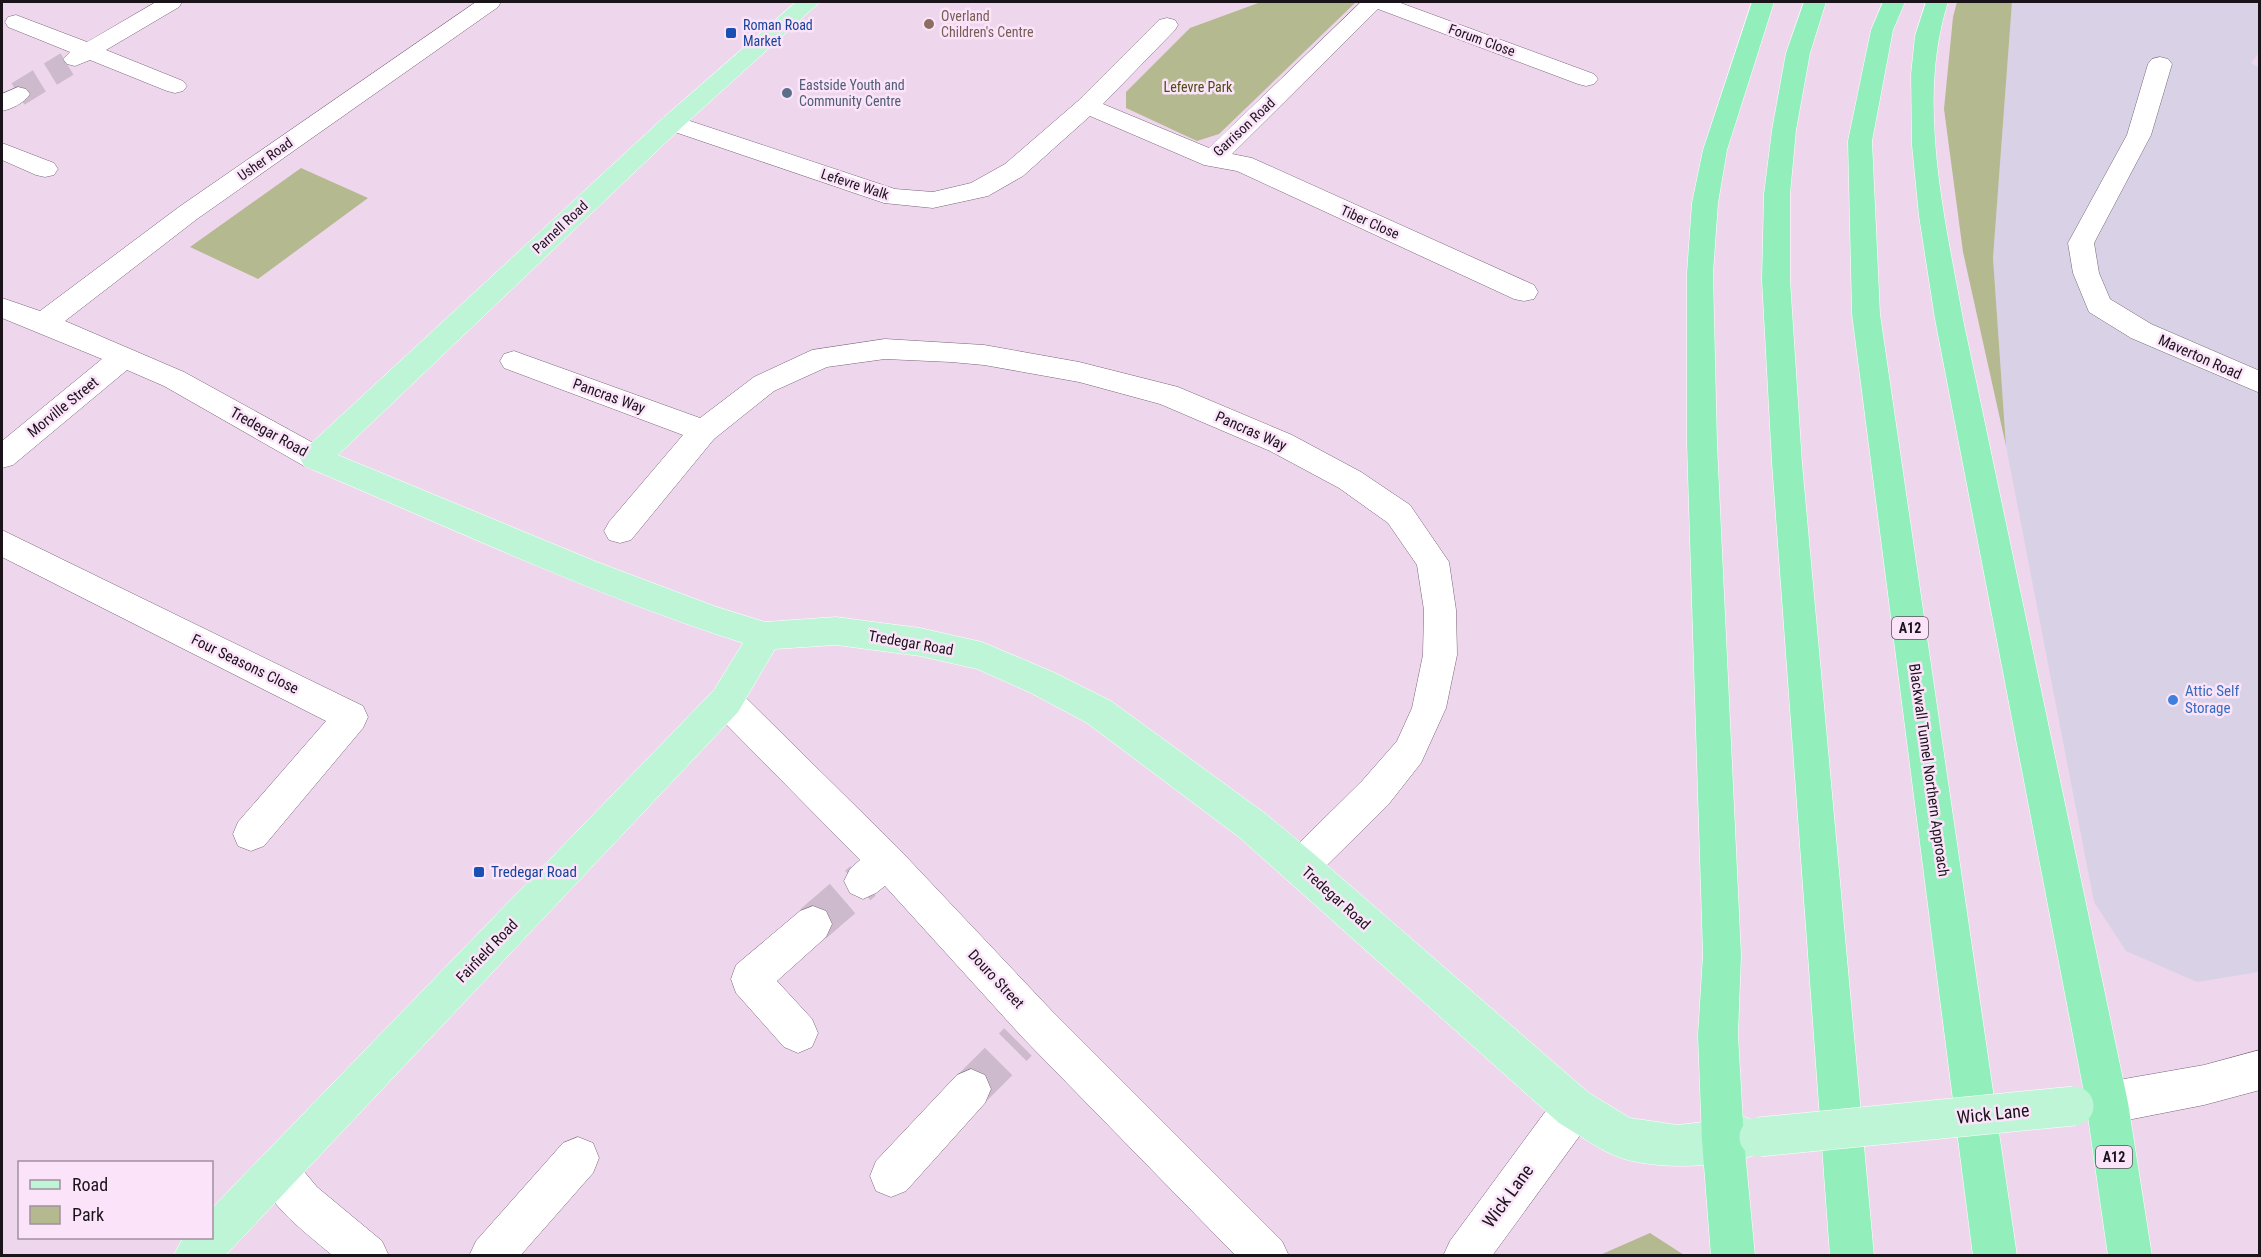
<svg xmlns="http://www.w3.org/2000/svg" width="2261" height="1257" viewBox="0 0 2261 1257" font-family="'Roboto Condensed',sans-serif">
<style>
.commercial{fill:#d9d1e6}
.green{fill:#b5b98f}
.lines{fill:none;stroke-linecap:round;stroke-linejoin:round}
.minor-tunnel-far1{stroke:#cebacd;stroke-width:25;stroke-dasharray:25 13;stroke-linecap:butt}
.minor-tunnel{stroke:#cebacd;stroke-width:39;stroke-dasharray:39 20;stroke-linecap:butt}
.minor-casing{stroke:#7a6579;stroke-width:1}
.major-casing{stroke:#fff;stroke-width:1}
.highway-casing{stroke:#fff;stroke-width:1}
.minor{fill:#fff;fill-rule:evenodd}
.major{fill:#bef5d6;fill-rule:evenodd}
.highway{fill:#92efbb;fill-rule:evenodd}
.major-bridge-casing{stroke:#fff;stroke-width:40;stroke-linecap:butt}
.major-bridge{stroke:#bef5d6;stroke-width:39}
.education-dot{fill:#8d6e63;stroke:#fbe4fa;stroke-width:2}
.transit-dot{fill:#1a4fb4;stroke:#fbe4fa;stroke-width:2}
.service-dot{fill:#5c6f8a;stroke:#fbe4fa;stroke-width:2}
.shop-dot{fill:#3f7fe0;stroke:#fbe4fa;stroke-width:2}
.labels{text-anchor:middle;stroke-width:5;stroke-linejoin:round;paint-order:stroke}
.far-education-label{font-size:14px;fill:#785e54;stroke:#fbe4fa;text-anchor:start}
.far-transit-label{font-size:14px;fill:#164399;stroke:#fbe4fa;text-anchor:start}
.far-street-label{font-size:14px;fill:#1b131a;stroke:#fbe4fa}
.far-service-label{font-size:14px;fill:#4e5e75;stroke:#fbe4fa;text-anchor:start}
.far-park-label{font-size:14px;fill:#4a4d0f;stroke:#fbe4fa}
.shield{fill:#fbe4fa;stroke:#5e525d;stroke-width:1.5}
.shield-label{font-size:14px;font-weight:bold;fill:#1b131a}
.street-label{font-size:15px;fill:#1b131a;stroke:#fbe4fa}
.shop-label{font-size:15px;fill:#366cbe;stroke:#fbe4fa;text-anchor:start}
.transit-label{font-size:15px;fill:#164399;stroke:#fbe4fa;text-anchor:start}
.near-street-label{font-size:18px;fill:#1b131a;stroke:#fbe4fa}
</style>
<rect width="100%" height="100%" fill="#eed7ed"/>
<!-- commercial -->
<path class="commercial" d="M 2012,2 L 2259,2 L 2259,53 L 2251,63 L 2260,68 L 2259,972 L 2197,982 L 2126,951 L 2094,902 L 2006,446 L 1993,258 Z"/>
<!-- green -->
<path class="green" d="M 1261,2 L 1356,2 L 1219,134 L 1197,141 L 1126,108 L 1126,92 L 1190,28 Z
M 1957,2 L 2012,2 L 1993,258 L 2006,446 L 1963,252 L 1944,109 L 1953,17 Z
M 301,168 L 368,198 L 258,279 L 190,247 Z
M 1650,1233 L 1684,1255 L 1600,1255 Z"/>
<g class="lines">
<!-- minor-tunnel-far1 -->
<path class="minor-tunnel-far1" d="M 18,94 L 67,64"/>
<!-- minor-tunnel -->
<path class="minor-tunnel" d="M 813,924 L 863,881
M 971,1089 L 1018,1042"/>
<defs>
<path id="minor" d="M 156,2 L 182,2 L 179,7 L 106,50 L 183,81 L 187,86 L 183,91 L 175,93 L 167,91 L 90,60 L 75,66 L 67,64 L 63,59 L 70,52 L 8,27 L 5,22 L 8,17 L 16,15 L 87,42 Z
M 476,2 L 501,2 L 498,7 L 197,219 L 65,321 L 184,372 L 326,450 L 330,458 L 326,466 L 315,470 L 304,466 L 164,386 L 127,370 L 13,465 L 2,468 L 2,441 L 102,359 L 2,318 L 2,298 L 40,311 L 179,207 Z
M 1361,2 L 1398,2 L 1594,74 L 1598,79 L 1594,84 L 1586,86 L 1578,84 L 1378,9 L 1232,154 L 1252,158 L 1534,285 L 1538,292 L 1534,299 L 1524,301 L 1514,299 L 1237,171 L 1204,165 L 1090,116 L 1023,176 L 988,196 L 933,208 L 884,203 L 663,128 L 660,123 L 663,118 L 672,115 L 895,189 L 933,192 L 971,183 L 1005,164 L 1078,101 L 1159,20 L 1167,18 L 1175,20 L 1178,25 L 1175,30 L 1103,104 L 1209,148 Z
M 2160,57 L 2168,59 L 2172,64 L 2151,135 L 2094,243 L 2099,273 L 2110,299 L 2151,324 L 2260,371 L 2260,393 L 2131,338 L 2089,312 L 2073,273 L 2068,243 L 2127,135 L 2148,64 L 2152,59 Z
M 18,87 L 26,89 L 30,94 C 24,103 12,109 2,111 L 2,94 Z
M 2,143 L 54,163 L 58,169 L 54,175 L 45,177 L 36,175 L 2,160 Z
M 885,339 L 984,345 L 1079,362 L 1178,387 L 1292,435 L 1361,472 L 1410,505 L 1449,562 L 1456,610 L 1457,655 L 1446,708 L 1421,763 L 1388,805 L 1314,878 L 1301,883 L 1288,878 L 1282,866 L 1288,854 L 1362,781 L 1397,741 L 1412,708 L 1423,655 L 1424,610 L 1417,565 L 1388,523 L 1339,488 L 1270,451 L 1160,404 L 1079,382 L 984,365 L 951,362 L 885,359 L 827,367 L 774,391 L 714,439 L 631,540 L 620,543 L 609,540 L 604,531 L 609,522 L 683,435 L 504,368 L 500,361 L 504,354 L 514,351 L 700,418 L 754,377 L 812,350 Z
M 2,530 L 363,706 L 368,717 L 363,728 L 264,846 L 251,851 L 238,846 L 233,834 L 238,822 L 326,721 L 2,557 Z
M 726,686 L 738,690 L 899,849 L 1051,1010 L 1282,1241 L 1289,1256 L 1236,1256 L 1023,1038 L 885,886 L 876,893 L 863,899 L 850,893 L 844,881 L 850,869 L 860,860 L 714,712 L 709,701 L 714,690 Z
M 813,906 L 826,911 L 832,924 L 826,937 L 777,981 L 812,1019 L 818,1033 L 812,1047 L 798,1053 L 784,1047 L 736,993 L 731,979 L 736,965 L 800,911 Z
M 2260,1050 L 2260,1090 L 2204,1105 L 2107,1124 L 2092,1118 L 2086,1103 L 2092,1088 L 2107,1082 L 2204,1065 Z
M 971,1069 L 985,1075 L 991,1089 L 985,1103 L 906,1191 L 891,1197 L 876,1191 L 870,1176 L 876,1161 L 957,1075 Z
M 1574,1087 L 1589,1093 L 1595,1108 L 1589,1123 L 1492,1256 L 1443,1256 L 1450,1241 L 1559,1093 Z
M 578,1137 L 593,1143 L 599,1158 L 593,1173 L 520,1256 L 469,1256 L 476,1241 L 563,1143 Z
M 277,1151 L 292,1157 L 317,1187 L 382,1241 L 389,1256 L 333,1256 C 304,1231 271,1208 256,1172 L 262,1157 Z"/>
<path id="major" d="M 796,2 L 820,2 L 681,128 L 338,455 L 597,562 L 714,606 L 765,622 L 836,617 L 920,628 L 982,642 L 1053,672 L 1111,701 L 1266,814 L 1314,854 L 1589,1093 L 1630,1118 L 1678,1125 L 1745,1117 L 1760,1123 L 1766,1138 L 1760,1153 C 1722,1168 1663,1170 1624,1159 C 1601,1152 1580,1135 1559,1123 L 1240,838 L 1087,723 L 1029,692 L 977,669 L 920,656 L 836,645 L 775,649 L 738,712 L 225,1256 L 173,1256 L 183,1238 L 212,1238 L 212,1208 L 714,690 L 743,643 C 593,595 449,527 304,466 L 300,458 L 304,450 L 663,118 Z"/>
<path id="highway" d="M 1752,2 L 1774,2 L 1727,150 L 1718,203 L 1713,273 L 1717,444 L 1741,955 L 1738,1035 L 1744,1140 L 1755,1256 L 1711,1256 L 1702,1140 L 1698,1035 L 1703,955 L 1687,444 L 1687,273 L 1692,203 L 1703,150 Z
M 1804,2 L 1826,2 L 1810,53 L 1796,130 L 1790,194 L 1790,280 L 1802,463 L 1874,1256 L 1830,1256 L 1772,463 L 1762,280 L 1764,194 L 1772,130 L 1786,53 Z
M 1883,2 L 1905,2 L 1893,30 L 1872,141 L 1880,314 L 2017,1256 L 1973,1256 L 1852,314 L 1848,141 L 1871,30 Z
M 1926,2 L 1948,2 C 1916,101 1945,219 1963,319 L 2128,1103 L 2152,1256 L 2108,1256 L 2086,1103 L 1935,319 L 1919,216 L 1912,145 L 1911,75 L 1915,36 Z"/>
</defs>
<!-- minor casing -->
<use href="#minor" class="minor-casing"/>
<!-- major casing -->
<use href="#major" class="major-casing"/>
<!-- highway casing -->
<use href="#highway" class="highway-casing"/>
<!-- minor -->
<use href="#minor" class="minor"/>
<!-- major -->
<use href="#major" class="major"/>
<!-- highway -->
<use href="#highway" class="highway"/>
<defs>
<path id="major-bridge" d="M 1759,1137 L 2074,1106"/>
</defs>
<!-- major-bridge casing -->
<use href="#major-bridge" class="major-bridge-casing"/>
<!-- major-bridge -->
<use href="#major-bridge" class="major-bridge"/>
</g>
<!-- markers -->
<circle class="education-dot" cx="929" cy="24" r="6"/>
<g class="transit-dot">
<rect x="725" y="27" width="12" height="12" rx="3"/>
<rect x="473" y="866" width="12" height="12" rx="3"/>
</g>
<circle class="service-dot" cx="787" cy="93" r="6"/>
<circle class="shop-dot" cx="2173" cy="700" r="6"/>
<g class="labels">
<!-- far-education labels -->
<g class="far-education-label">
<text x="941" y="21">Overland<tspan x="941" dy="16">Children's Centre</tspan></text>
</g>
<!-- far-transit labels -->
<g class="far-transit-label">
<text x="743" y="30">Roman Road<tspan x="743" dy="16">Market</tspan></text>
</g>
<!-- far-street labels -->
<g class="far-street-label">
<text transform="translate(1482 40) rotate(20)" y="5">Forum Close</text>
<text transform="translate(1244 127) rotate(-43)" y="5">Garrison Road</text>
<text transform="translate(265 159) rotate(-35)" y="5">Usher Road</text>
<text transform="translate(855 184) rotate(18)" y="5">Lefevre Walk</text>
<text transform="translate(1370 222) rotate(24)" y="5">Tiber Close</text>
<text transform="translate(560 227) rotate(-43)" y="5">Parnell Road</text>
</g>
<!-- far-service labels -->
<g class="far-service-label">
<text x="799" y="90">Eastside Youth and<tspan x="799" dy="16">Community Centre</tspan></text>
</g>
<!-- far-park labels -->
<g class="far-park-label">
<text x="1198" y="92">Lefevre Park</text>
</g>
<!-- shield labels -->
<g class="shield">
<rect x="1892" y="617" width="36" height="22" rx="4.5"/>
<rect x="2096" y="1146" width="36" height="22" rx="4.5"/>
</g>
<g class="shield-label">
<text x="1910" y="633">A12</text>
<text x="2114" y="1162">A12</text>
</g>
<!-- street labels -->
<g class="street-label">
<text transform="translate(2200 357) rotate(24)" y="5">Maverton Road</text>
<text transform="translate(609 396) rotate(20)" y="5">Pancras Way</text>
<text transform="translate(63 407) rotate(-39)" y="5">Morville Street</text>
<text transform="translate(1251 431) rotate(24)" y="5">Pancras Way</text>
<text transform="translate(269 432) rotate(29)" y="5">Tredegar Road</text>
<text transform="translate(911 643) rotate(10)" y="5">Tredegar Road</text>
<text transform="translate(245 664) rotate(26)" y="5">Four Seasons Close</text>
<text transform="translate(1929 770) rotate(82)" y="5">Blackwall Tunnel Northern Approach</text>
<text transform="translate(1336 898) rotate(42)" y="5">Tredegar Road</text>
<text transform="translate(487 951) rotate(-46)" y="5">Fairfield Road</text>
<text transform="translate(996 979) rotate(47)" y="5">Douro Street</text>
</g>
<!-- shop labels -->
<g class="shop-label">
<text x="2185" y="696">Attic Self<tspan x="2185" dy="17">Storage</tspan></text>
</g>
<!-- transit labels -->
<g class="transit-label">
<text x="491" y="877">Tredegar Road</text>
</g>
<!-- near-street labels -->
<g class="near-street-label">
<text transform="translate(1993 1114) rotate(-6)" y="6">Wick Lane</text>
<text transform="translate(1508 1196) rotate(-54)" y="6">Wick Lane</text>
</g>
</g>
<!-- border -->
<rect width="2261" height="1257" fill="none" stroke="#1b131a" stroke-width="6"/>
<!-- legend -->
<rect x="18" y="1161" width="195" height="78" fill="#fbe4fa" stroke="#a190a0" stroke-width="1.5"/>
<rect x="30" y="1180" width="30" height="9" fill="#bef5d6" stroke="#a190a0" stroke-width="1.5"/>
<text x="72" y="1191" font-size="18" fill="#1b131a">Road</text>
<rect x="30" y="1206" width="30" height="18" fill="#b5b98f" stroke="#a190a0" stroke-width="1.5"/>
<text x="72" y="1221" font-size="18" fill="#1b131a">Park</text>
</svg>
